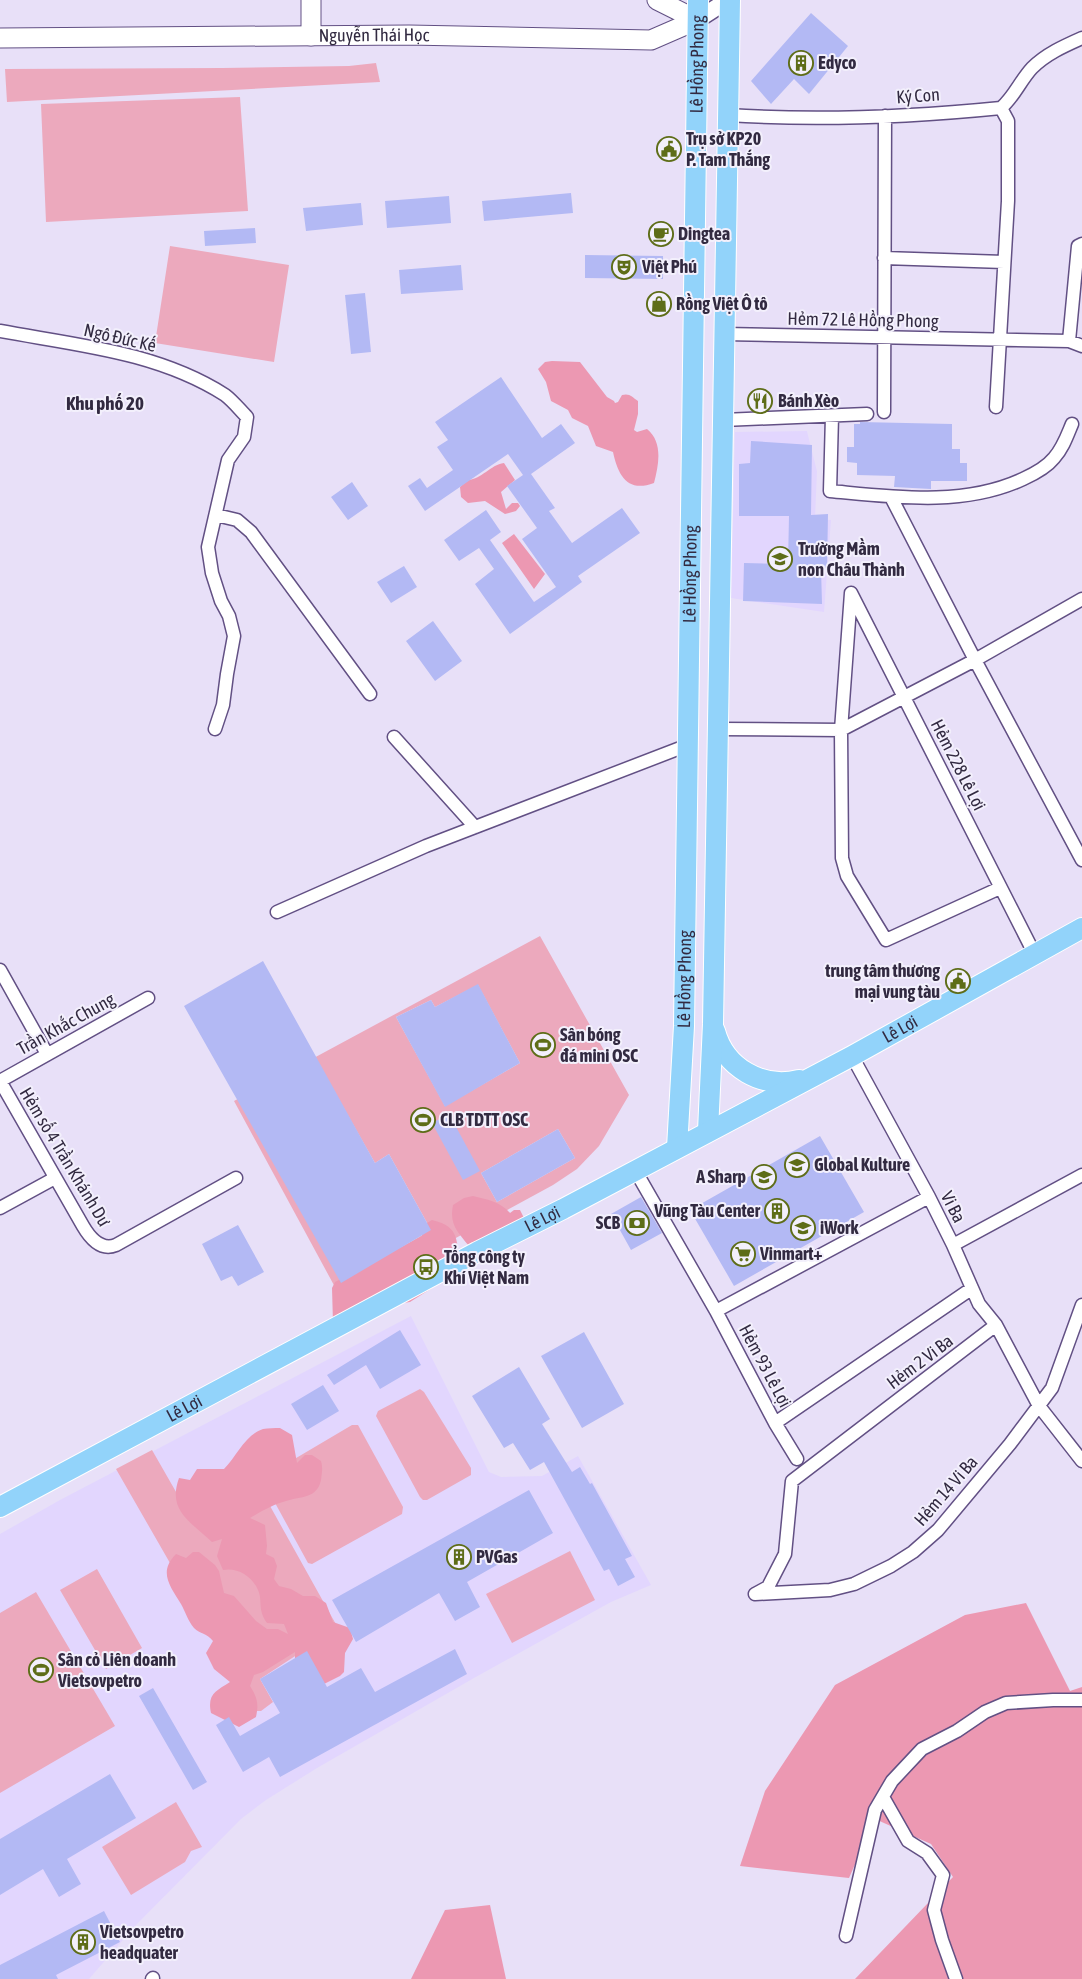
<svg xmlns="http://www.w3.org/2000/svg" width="1082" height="1979" viewBox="0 0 1082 1979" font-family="'Asap Condensed',sans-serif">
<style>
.built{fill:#e2d6fe}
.green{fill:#eca9bd;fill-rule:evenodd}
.forest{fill:#ec98b2}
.building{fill:#b3b9f4}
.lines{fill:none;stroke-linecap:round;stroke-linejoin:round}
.minor-casing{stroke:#625084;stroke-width:15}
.tertiary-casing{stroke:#625084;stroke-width:19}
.secondary-casing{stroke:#625084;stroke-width:21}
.primary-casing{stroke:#fff;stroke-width:22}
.minor{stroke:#fff;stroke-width:12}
.tertiary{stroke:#fff;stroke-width:16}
.secondary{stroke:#fff;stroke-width:19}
.primary{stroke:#92d3fa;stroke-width:20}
.labels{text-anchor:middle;stroke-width:4;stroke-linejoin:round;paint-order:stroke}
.street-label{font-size:18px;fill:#322a41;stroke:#f3f0fc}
.poi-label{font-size:18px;font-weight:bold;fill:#322a41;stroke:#f3f0fc;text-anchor:start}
.neighbourhood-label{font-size:19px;font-weight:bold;fill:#322a41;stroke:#f3f0fc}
</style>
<rect width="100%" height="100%" fill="#e8e0f8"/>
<!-- built -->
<path class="built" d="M 807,431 L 817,471 L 815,519 L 831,520 L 824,612 L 731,598 L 735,432 Z
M 411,1316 L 489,1472 L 501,1477 L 542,1476 L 578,1456 L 651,1585 L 611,1602 L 474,1678 L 317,1768 L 266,1800 L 241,1819 L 135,1926 L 89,1979 L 0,1979 L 0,1534 L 60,1500 Z"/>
<!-- green -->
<path class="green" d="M 376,63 L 380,82 L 7,102 L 5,69 L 222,68 L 349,66 Z
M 240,97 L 248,211 L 46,222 L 41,104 Z
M 170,246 L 289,265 L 274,362 L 155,343 Z
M 540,936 L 629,1095 L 599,1146 L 577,1169 L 553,1185 L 342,1300 L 234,1101 ZM 478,985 L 520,1063 L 445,1106 L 396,1017 L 431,1000 L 435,1007 ZM 316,1059 L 375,1163 L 389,1154 L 431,1230 L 341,1283 ZM 558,1129 L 575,1158 L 497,1202 L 481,1173 Z
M 420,1389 L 424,1392 L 471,1468 L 471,1475 L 427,1500 L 423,1500 L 420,1497 L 376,1416 L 378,1411 Z
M 352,1425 L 358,1425 L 403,1507 L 402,1514 L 312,1564 L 308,1563 L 263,1481 L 264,1477 Z
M 152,1450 L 191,1518 L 255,1479 L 338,1628 L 260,1679 L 273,1702 L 261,1711 L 255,1711 L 116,1469 Z
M 570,1551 L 595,1600 L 512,1643 L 486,1594 Z
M 97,1569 L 142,1648 L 106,1669 L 60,1590 Z
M 36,1592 L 115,1726 L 0,1793 L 0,1613 Z
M 176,1802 L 202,1847 L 191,1851 L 185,1862 L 131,1895 L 102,1847 Z"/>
<!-- forest -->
<path class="forest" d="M 552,361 L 580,362 L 607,397 L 614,401 L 615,403 L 618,402 L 622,395 C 630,393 632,397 638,401 L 638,414 L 634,430 L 637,432 L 647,429 C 663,442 659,464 654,483 C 627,493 618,475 613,452 L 596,446 L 588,426 L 572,418 L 568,410 L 551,401 L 546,382 L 538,369 L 545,362 Z
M 504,463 L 515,480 L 501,492 L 506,509 L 512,503 L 518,503 L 520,506 L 516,511 L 505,514 L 485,501 L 468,503 L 461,497 L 460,487 L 468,480 C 482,479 490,465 504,463 Z
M 514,534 L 545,574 L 534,589 L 502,543 Z
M 473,1196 C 486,1199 501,1202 510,1213 L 514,1210 L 520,1210 L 524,1218 L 469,1246 C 458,1232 449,1225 453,1205 L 464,1198 Z
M 432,1220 C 462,1227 455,1242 461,1267 L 451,1276 L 410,1302 L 396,1304 L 348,1333 L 339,1331 L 333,1323 L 332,1288 L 335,1282 L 422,1236 L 422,1226 Z
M 280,1428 L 292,1435 L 297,1463 L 305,1455 L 312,1455 L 321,1461 C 323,1468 322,1472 321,1480 C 317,1499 301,1496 286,1501 C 274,1504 260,1512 250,1518 L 265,1525 L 267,1546 L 266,1554 L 274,1558 L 277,1566 L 274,1579 L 279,1586 L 291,1589 L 303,1596 L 315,1596 L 326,1603 L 333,1622 L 350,1628 L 353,1639 L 345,1653 L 344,1672 L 340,1676 L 324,1684 L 295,1666 L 295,1652 L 263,1672 L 254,1675 L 250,1686 C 257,1697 259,1703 256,1717 L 239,1727 L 211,1713 C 207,1694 216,1691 230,1682 L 214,1669 L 206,1653 L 213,1641 C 207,1633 200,1634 194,1628 C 188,1621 185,1611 181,1604 C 170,1586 158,1572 176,1554 L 186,1558 L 193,1552 L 199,1552 L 215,1565 L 219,1571 L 224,1593 L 234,1596 L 256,1621 L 267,1629 L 278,1629 L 288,1634 L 284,1624 L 267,1623 C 257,1609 263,1601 258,1590 C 252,1576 237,1567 223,1570 L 217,1556 L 222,1539 L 212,1542 C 191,1522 167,1511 179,1478 L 190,1480 L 197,1469 L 224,1469 C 237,1456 245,1435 263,1429 C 268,1428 275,1428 280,1428 Z
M 1026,1603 L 1070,1691 L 1082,1687 L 1082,1979 L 855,1979 L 953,1877 L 931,1844 L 875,1819 L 849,1878 L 740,1866 L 765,1791 L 835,1685 L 965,1615 Z
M 490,1905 L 506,1979 L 411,1979 L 445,1910 Z"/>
<!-- building -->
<path class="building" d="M 811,13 L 848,46 L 809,94 L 794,79 L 771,104 L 751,81 Z
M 571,193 L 573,213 L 484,221 L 482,201 Z
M 449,196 L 451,223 L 387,228 L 385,201 Z
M 361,203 L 363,225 L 306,231 L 303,208 Z
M 255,228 L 256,243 L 205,246 L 204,231 Z
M 585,255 L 663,256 L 663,279 L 585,278 Z
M 461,265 L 463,290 L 401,294 L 399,270 Z
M 365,293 L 371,352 L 351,354 L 345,295 Z
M 501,377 L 542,438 L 561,424 L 575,443 L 531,474 L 555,508 L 549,511 L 572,543 L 622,508 L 640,533 L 578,576 L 582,582 L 510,634 L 475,584 L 494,569 L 479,548 L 459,561 L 444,540 L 486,510 L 501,532 L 490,540 L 534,602 L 556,587 L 522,539 L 537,528 L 507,486 L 523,475 L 508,454 L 425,511 L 408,486 L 420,478 L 427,488 L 453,470 L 437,447 L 448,440 L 435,422 Z
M 860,422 L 952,424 L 952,449 L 960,449 L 960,463 L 967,463 L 967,481 L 931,481 L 931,489 L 894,487 L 895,476 L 857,475 L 857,463 L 847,462 L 847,447 L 854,447 L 854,424 L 860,424 Z
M 751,441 L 812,445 L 811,515 L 828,514 L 827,568 L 821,568 L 822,604 L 743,601 L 744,563 L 788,564 L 789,516 L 739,516 L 739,464 L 750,463 Z
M 352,482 L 368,506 L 348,520 L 331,497 Z
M 404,566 L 417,587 L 391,603 L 377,582 Z
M 433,621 L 462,661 L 435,681 L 406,641 Z
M 263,961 L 375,1163 L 389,1154 L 431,1230 L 341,1283 L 184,1006 Z
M 478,984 L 520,1063 L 445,1107 L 396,1017 L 431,1000 L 435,1007 Z
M 449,1114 L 480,1171 L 463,1180 L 432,1123 Z
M 558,1129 L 575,1158 L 497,1202 L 481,1173 Z
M 820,1136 L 864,1212 L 734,1286 L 690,1210 Z
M 641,1197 L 662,1233 L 631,1250 L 611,1214 Z
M 238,1225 L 264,1272 L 238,1286 L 232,1276 L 221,1281 L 202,1244 Z
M 400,1330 L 421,1365 L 380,1389 L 366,1365 L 334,1385 L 327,1375 Z
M 584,1332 L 624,1404 L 582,1428 L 541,1356 Z
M 519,1367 L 550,1419 L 542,1424 L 572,1472 L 580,1467 L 590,1484 L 592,1483 L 632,1556 L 625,1559 L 635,1577 L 618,1586 L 609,1569 L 604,1571 L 544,1462 L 530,1470 L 513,1443 L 504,1448 L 472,1396 Z
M 323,1385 L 339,1411 L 307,1430 L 291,1404 Z
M 529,1490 L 553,1533 L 467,1582 L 480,1607 L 455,1621 L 439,1593 L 356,1642 L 332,1600 Z
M 455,1649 L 467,1674 L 280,1777 L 269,1757 L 243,1772 L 216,1725 L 229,1717 L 240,1736 L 280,1713 L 260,1679 L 307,1651 L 327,1687 L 361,1668 L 375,1692 Z
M 153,1688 L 207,1782 L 193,1790 L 139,1696 Z
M 110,1774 L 136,1818 L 67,1859 L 81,1884 L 59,1897 L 43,1869 L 0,1895 L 0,1839 Z
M 104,1911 L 120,1942 L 56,1975 L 58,1979 L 0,1979 L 0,1965 Z"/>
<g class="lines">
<defs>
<path id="minor" d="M 728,115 C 818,121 911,117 1001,108 C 1014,97 1020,81 1032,68 C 1046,54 1064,46 1082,38
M 884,258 L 1004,262
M 0,331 C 76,345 158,352 225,395 C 233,401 240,410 247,417 L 244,437 L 228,460 L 208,547 L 212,573 L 221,601 L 229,616 L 234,636 L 227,674 L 223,705 L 215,729
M 724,334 L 1069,341 L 1082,346
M 1069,341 L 1078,246 L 1082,244
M 996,407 L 1008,201 L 1008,121 L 1001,108
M 884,412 L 885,116
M 832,416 L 830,491 C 894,497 963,507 1023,479 C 1034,474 1046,468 1054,458 C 1063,448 1067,436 1072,424
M 723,420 L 867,414
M 891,497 L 975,660 L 1082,860
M 216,515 L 237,520 L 251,532 L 370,694
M 851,593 L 841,730 L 842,858 L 847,876 L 886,940 L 1000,888
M 851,593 L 1034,953
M 718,729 L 841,730 L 975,660 L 1082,599
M 394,737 L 475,827
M 277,912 L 426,846 L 688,745
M 0,970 L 47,1054
M 852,1056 L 929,1197 L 953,1245 L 979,1304 L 996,1325 L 1039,1406 L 1082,1461
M 0,1081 L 83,1226 C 90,1238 101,1251 116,1245 L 236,1178
M 0,1081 L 148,998
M 635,1170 L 716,1311 L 775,1423 L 797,1459
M 0,1208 L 55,1178
M 953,1245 L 1082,1175
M 716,1311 L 929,1197
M 775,1423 L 971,1289
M 755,1594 L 830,1590 L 854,1584 L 891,1566 L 913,1552 L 938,1530 L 1010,1444 L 1052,1388 L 1082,1305
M 755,1594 L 768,1587 L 785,1554 L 792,1481 L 996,1325
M 883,1797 L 908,1841 L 927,1853 L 943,1875 L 934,1910 L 942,1940 L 956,1979
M 846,1936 L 875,1810 L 892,1781 L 922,1749 L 957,1731 L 985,1712 L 1006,1703 L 1053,1700 L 1082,1700
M 152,1979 L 153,1978"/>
<path id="tertiary" d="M 697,20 L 728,0"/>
<g id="secondary">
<path d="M 311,0 L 311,36"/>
<path d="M 657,0 L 697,20"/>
<path id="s1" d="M 0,38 L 409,35 L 651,40 L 697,20"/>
</g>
<g id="primary">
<path d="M 715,1031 C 725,1068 762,1089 799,1080"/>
<path d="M 708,1131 L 713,1024 L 730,0"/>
<path id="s2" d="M 677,1148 L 684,1026 L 698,0"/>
<path id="s3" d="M 0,1507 L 477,1252 L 563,1209 L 852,1056 L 1082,928"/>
</g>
</defs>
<!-- minor casing -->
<use href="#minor" class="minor-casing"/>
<!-- tertiary casing -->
<use href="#tertiary" class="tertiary-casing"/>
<!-- secondary casing -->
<use href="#secondary" class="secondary-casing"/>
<!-- primary casing -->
<use href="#primary" class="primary-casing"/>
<!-- minor -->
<use href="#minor" class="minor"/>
<!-- tertiary -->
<use href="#tertiary" class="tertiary"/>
<!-- secondary -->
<use href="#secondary" class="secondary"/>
<!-- primary -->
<use href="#primary" class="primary"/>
</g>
<!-- icons -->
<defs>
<symbol id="building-ring" viewBox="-11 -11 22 22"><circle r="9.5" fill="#f3f0fc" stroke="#5e6d18" stroke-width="1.5"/><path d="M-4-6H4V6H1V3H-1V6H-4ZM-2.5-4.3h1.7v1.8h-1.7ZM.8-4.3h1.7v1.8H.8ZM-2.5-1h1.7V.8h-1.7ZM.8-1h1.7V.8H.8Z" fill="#5e6d18"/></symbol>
<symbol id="civic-ring" viewBox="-11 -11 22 22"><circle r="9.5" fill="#f3f0fc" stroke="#5e6d18" stroke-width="1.5"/><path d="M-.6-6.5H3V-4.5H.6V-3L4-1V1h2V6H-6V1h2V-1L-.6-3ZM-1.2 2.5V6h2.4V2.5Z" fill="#5e6d18"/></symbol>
<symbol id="cafe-ring" viewBox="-11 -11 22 22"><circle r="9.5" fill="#f3f0fc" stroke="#5e6d18" stroke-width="1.5"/><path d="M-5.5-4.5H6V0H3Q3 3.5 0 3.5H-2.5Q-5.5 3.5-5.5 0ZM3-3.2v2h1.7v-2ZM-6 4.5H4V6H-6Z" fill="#5e6d18"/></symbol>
<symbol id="theatre-ring" viewBox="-11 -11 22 22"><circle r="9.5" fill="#f3f0fc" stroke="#5e6d18" stroke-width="1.5"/><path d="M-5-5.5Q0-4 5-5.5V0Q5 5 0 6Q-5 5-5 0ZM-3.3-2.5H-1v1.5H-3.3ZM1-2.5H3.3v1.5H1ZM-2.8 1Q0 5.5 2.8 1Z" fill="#5e6d18"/></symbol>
<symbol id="shop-ring" viewBox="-11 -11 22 22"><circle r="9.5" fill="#f3f0fc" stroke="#5e6d18" stroke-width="1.5"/><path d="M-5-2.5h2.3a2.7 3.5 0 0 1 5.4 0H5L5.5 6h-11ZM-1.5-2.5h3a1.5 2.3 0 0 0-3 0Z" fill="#5e6d18"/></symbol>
<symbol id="restaurant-ring" viewBox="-11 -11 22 22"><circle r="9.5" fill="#f3f0fc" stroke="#5e6d18" stroke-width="1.5"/><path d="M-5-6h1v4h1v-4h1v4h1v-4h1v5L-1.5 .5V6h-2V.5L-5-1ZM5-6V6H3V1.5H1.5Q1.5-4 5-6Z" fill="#5e6d18"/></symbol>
<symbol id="school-ring" viewBox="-11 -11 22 22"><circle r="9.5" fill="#f3f0fc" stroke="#5e6d18" stroke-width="1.5"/><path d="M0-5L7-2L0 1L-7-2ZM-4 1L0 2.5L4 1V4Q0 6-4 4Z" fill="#5e6d18"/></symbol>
<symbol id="stadium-ring" viewBox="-11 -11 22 22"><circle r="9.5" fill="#f3f0fc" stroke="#5e6d18" stroke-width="1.5"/><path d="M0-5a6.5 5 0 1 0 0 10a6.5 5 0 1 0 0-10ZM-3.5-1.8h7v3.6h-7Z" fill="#5e6d18"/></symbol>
<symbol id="university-ring" viewBox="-11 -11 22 22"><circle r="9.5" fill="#f3f0fc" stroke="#5e6d18" stroke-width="1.5"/><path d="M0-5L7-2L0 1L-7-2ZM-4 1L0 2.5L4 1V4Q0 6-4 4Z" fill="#5e6d18"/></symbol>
<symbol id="bank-ring" viewBox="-11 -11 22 22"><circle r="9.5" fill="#f3f0fc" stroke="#5e6d18" stroke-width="1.5"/><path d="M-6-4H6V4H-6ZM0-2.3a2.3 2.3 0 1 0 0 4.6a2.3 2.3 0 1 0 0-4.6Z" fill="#5e6d18"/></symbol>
<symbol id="supermarket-ring" viewBox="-11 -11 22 22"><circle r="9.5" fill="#f3f0fc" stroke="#5e6d18" stroke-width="1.5"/><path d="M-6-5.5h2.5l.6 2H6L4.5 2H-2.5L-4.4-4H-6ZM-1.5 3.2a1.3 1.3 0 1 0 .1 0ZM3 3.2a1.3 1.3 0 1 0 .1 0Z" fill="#5e6d18"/></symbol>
<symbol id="bus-ring" viewBox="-11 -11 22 22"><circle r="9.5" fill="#f3f0fc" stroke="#5e6d18" stroke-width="1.5"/><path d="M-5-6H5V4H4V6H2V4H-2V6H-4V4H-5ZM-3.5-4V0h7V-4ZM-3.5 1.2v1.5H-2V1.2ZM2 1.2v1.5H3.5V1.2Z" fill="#5e6d18"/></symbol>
</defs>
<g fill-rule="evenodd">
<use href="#building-ring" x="787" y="49" width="28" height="28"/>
<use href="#civic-ring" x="655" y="135" width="28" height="28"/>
<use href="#cafe-ring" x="647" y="220" width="28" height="28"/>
<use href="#theatre-ring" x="610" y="253" width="28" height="28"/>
<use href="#shop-ring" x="645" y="290" width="28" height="28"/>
<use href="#restaurant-ring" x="746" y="387" width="28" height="28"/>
<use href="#school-ring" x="766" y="545" width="28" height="28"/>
<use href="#civic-ring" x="944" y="967" width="28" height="28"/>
<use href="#stadium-ring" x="529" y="1031" width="28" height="28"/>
<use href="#stadium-ring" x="409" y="1106" width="28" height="28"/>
<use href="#university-ring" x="783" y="1151" width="28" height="28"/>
<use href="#university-ring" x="750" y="1163" width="28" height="28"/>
<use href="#building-ring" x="763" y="1197" width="28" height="28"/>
<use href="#bank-ring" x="623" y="1209" width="28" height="28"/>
<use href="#university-ring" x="789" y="1214" width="28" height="28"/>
<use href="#supermarket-ring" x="729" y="1240" width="28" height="28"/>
<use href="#bus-ring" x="412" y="1253" width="28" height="28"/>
<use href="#building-ring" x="445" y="1543" width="28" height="28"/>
<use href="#stadium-ring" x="27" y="1656" width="28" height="28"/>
<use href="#building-ring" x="69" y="1928" width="28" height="28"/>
</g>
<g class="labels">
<!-- street labels -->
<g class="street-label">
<text dy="6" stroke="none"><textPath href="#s1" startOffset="374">Nguyễn Thái Học</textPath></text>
<text dy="6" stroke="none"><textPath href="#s2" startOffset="1084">Lê Hồng Phong</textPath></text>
<text transform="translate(918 96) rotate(-4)" y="6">Ký Con</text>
<text transform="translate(863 320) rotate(1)" y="6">Hẻm 72 Lê Hồng Phong</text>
<text transform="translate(120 338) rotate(13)" y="6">Ngô Đức Kế</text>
<text dy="6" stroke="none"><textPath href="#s2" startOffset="574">Lê Hồng Phong</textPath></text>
<text transform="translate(958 765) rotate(63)" y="6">Hẻm 228 Lê Lợi</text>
<text dy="6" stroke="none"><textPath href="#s2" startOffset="169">Lê Hồng Phong</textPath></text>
<text transform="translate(66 1024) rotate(-29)" y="6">Trần Khắc Chung</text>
<text dy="6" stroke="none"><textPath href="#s3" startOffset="1019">Lê Lợi</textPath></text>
<text transform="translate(65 1157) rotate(59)" y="6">Hẻm số 4 Trần Khánh Dư</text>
<text transform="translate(953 1207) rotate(63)" y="6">Vi Ba</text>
<text dy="6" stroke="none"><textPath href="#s3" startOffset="614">Lê Lợi</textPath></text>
<text transform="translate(920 1362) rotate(-37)" y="6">Hẻm 2 Vi Ba</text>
<text transform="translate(765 1366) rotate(62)" y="6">Hẻm 93 Lê Lợi</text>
<text dy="6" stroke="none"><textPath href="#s3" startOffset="209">Lê Lợi</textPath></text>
<text transform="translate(946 1491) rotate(-49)" y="6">Hẻm 14 Vi Ba</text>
</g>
<!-- poi labels -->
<g class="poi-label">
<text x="818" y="69">Edyco</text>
<text x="686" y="145">Trụ sở KP20<tspan x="686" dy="21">P. Tam Thắng</tspan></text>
<text x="678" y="240">Dingtea</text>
<text x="642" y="273">Việt Phú</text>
<text x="676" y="310">Rồng Việt Ô tô</text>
<text x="778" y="407">Bánh Xèo</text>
<text x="798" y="555">Trường Mầm<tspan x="798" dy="21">non Châu Thành</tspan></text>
<text x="940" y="977" text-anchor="end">trung tâm thương<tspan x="940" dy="21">mại vung tàu</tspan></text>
<text x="560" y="1041">Sân bóng<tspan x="560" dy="21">đá mini OSC</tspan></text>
<text x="440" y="1126">CLB TDTT OSC</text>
<text x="814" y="1171">Global Kulture</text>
<text x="746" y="1183" text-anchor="end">A Sharp</text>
<text x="760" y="1217" text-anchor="end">Vũng Tàu Center</text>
<text x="620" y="1229" text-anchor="end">SCB</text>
<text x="820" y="1234">iWork</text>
<text x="760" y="1260">Vinmart+</text>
<text x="444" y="1263">Tổng công ty<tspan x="444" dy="21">Khí Việt Nam</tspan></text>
<text x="476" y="1563">PVGas</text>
<text x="58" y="1666">Sân cỏ Liên doanh<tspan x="58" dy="21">Vietsovpetro</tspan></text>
<text x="100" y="1938">Vietsovpetro<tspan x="100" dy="21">headquater</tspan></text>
</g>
<!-- neighbourhood labels -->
<g class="neighbourhood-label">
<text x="105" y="410">Khu phố 20</text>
</g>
</g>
</svg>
